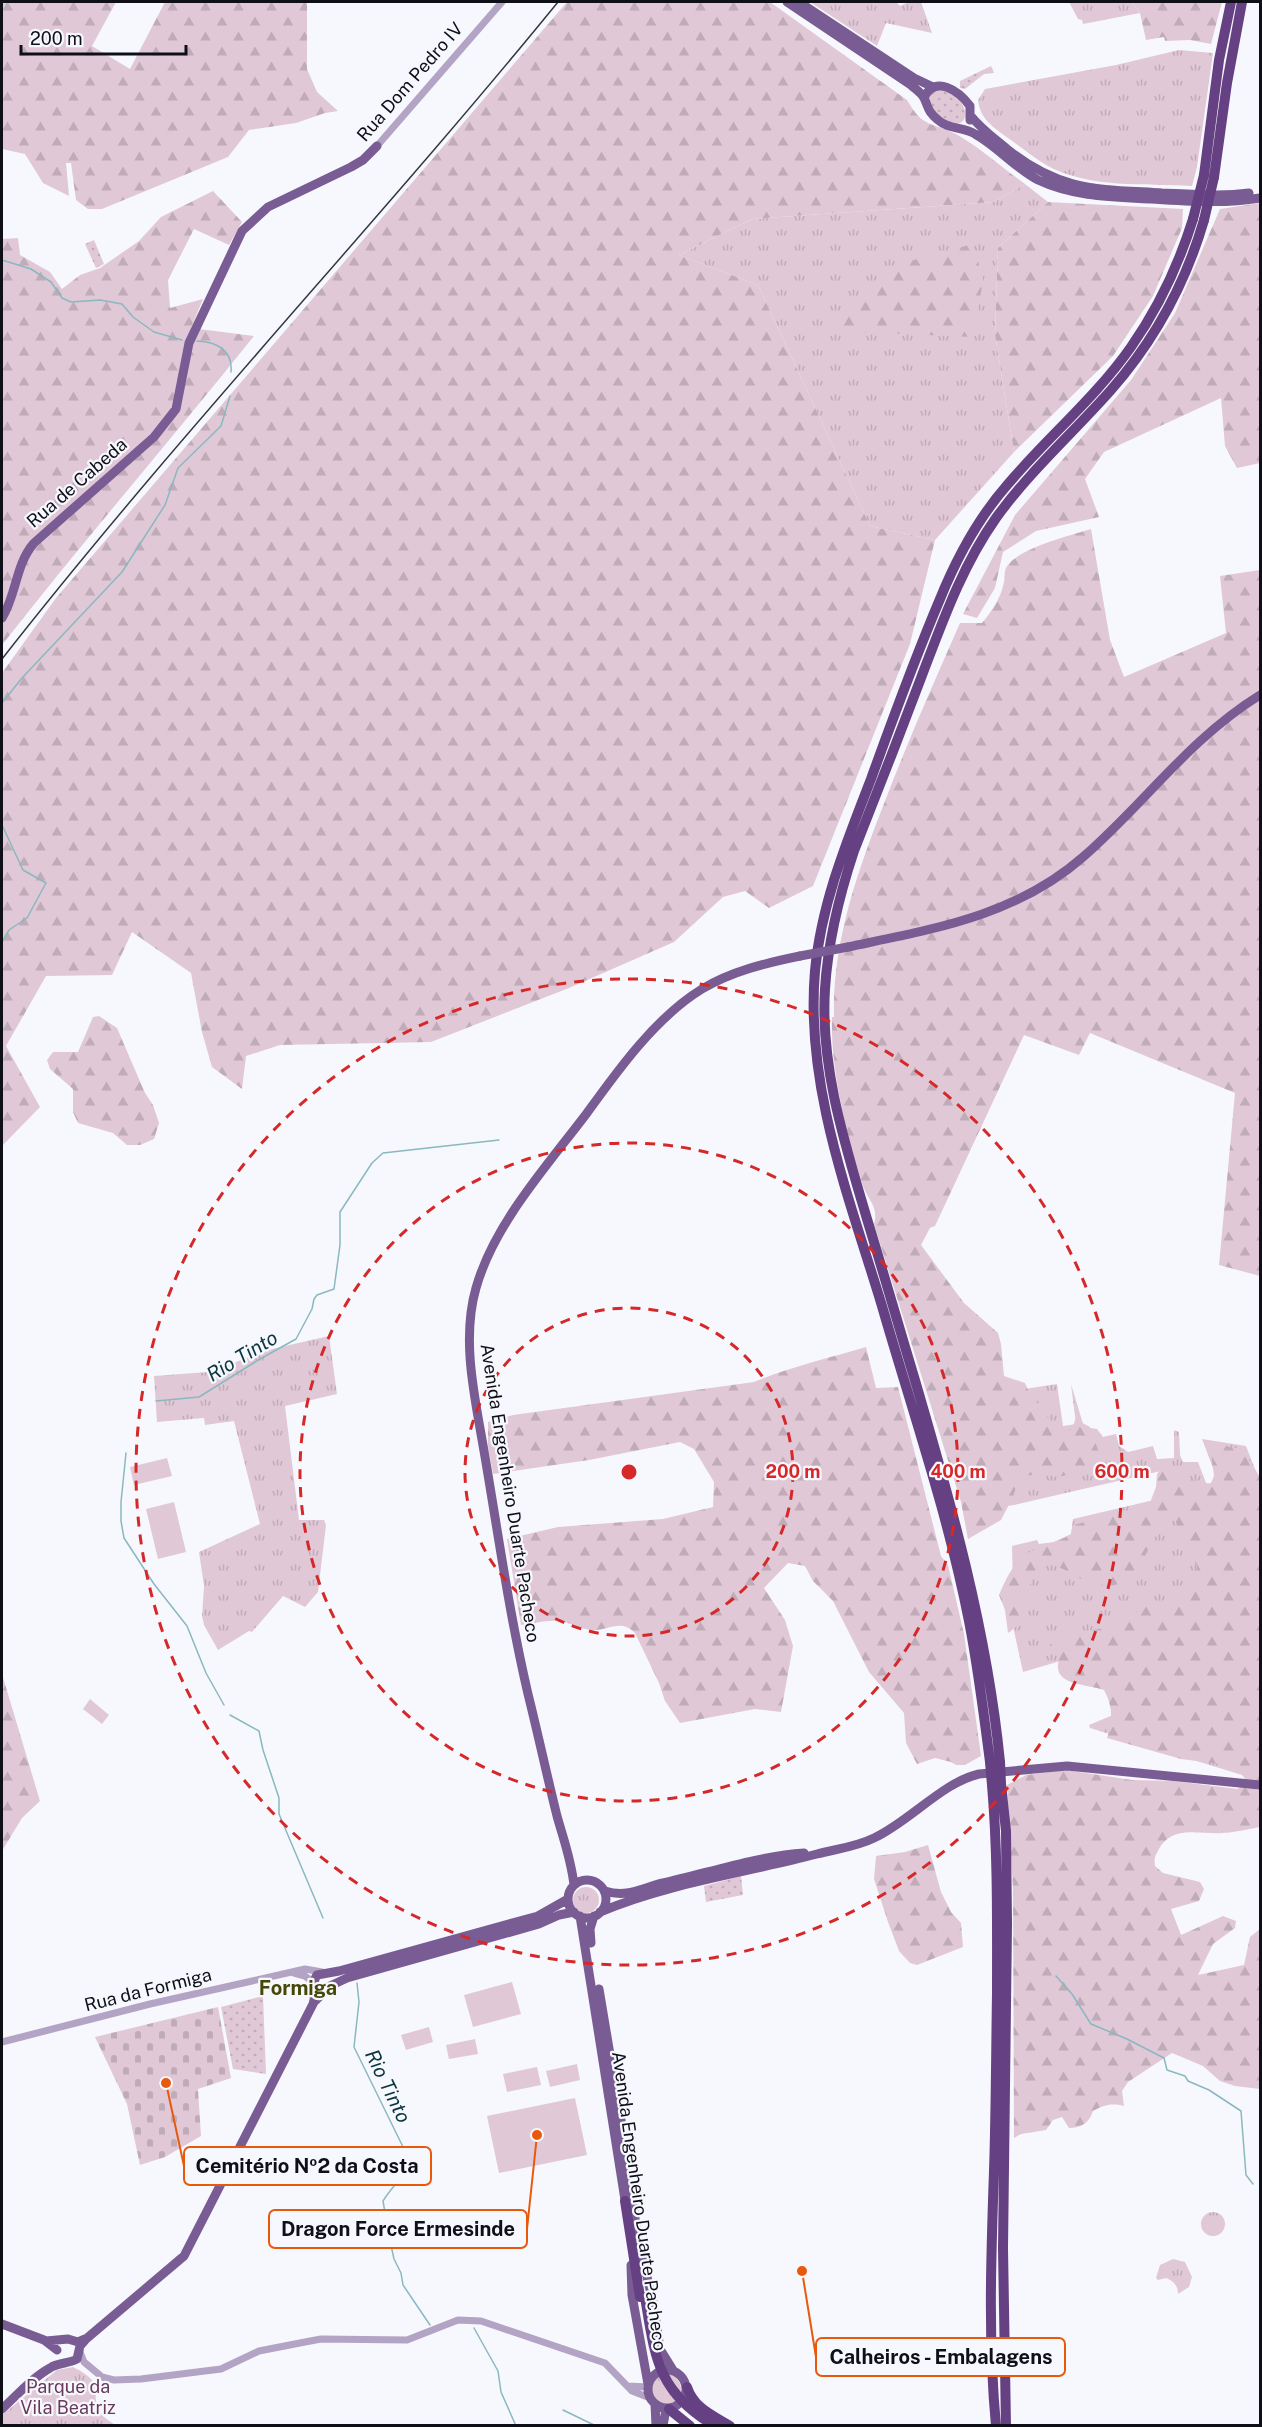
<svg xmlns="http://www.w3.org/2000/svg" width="1262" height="2427" viewBox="0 0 1262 2427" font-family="'Public Sans',sans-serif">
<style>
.grass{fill:url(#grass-tufts)}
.forest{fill:url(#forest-firs)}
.cemetery{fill:url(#cemetery-stones)}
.garden{fill:url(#garden-dots)}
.pitch{fill:#e1c8d7}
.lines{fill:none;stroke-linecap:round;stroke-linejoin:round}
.stream{stroke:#8ab8c0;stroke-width:1.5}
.minor{stroke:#b3a3c4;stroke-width:7}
.major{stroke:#7a5c95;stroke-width:9}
.highway{stroke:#654183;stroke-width:10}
.rail{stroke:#36373e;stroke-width:1.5}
.major-bridge{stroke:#7a5c95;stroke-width:9}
.highway-bridge{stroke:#654183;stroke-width:10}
.ring{fill:none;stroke:#d62828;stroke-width:3;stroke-dasharray:10 8}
.labels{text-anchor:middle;stroke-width:4.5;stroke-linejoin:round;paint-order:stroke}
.street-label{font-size:18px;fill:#0e0f17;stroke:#f7f8fd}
.park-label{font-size:18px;fill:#683959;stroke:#f7f8fd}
.water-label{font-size:20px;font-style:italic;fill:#0a373e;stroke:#f7f8fd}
.neighbourhood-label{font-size:20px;font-weight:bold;fill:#454707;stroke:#f7f8fd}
.centre{fill:#d62828;stroke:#f7f8fd;stroke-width:3}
.ring-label{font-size:18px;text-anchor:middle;font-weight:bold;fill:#d62828;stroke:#f7f8fd;stroke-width:4.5;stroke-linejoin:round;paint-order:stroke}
.leader{fill:none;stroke:#e8590c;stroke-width:2}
.callout-dot{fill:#e8590c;stroke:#f7f8fd;stroke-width:2}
.callout{fill:#f7f8fd;stroke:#e8590c;stroke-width:2}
.callout-label{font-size:20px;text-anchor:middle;font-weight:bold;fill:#0e0f17}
</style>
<defs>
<pattern id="grass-tufts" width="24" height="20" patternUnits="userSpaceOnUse" patternTransform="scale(1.5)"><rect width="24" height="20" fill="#e1c8d7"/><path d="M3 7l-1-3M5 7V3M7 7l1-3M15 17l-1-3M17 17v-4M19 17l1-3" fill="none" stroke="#c0abb8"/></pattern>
<pattern id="forest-firs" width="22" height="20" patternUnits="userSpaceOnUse" patternTransform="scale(1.5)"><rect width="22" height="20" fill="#e1c8d7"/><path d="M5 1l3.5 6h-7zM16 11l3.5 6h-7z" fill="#c0abb8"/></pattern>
<pattern id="cemetery-stones" width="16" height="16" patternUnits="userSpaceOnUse" patternTransform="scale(1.5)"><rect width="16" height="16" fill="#e1c8d7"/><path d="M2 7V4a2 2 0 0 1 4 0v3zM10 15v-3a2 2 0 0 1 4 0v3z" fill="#c0abb8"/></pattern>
<pattern id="garden-dots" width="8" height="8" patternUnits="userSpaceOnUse" patternTransform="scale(1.5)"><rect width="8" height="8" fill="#e1c8d7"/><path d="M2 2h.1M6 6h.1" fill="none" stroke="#c0abb8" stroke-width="1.8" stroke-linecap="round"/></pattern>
</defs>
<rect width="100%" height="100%" fill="#f7f8fd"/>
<!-- grass -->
<path class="grass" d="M 810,2 L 896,2 L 900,6 L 909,2 L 921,2 L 932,33 L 886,23 L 877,46 Z
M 1069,2 L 1132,2 L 1140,13 L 1083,24 L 1082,20 L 1078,19 Z
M 1179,50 L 1213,53 L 1197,167 L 1192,186 C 1145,183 1089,189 1046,165 C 1033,157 1021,147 1008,138 C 993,127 980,119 978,100 L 985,89 L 1116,65 Z
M 1025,184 L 1048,202 L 998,248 L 995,335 L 1014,452 L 935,540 L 870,526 L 758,285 L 679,255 L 752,219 L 994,202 Z
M 329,1336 L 337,1394 L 285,1406 L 299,1520 L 324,1520 L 326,1525 L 318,1592 L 305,1607 L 283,1596 L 252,1632 L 249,1631 L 218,1650 L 204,1625 L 202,1616 L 204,1586 L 199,1552 L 260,1524 L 234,1421 L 205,1425 L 204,1418 L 157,1422 L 154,1376 L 208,1372 L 272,1349 Z
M 1057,1384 L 1063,1426 L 1076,1424 L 1071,1384 L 1084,1427 L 1097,1429 L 1103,1437 L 1116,1434 L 1119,1446 L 1128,1452 L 1153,1446 L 1157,1459 L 1174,1458 L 1174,1430 L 1179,1432 L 1180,1455 L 1183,1462 L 1198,1462 L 1208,1488 L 1219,1484 L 1202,1439 L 1246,1446 L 1260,1482 L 1260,1782 L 1247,1781 L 1242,1775 L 1090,1728 L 1089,1725 L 1113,1715 L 1104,1683 L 1101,1649 L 1023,1672 L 1014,1631 L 1012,1546 L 1037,1540 L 1039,1544 L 1054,1542 L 1071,1534 L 1073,1519 L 1171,1496 L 1161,1471 L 1009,1506 L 1005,1392 Z
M573 1900a13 13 0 1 1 26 0a13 13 0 1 1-26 0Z
M1201 2224a12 12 0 1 1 24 0a12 12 0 1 1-24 0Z
M 1173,2259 L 1185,2262 L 1192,2277 L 1189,2287 L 1178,2294 C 1178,2285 1173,2281 1166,2278 L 1158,2280 L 1156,2278 L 1160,2265 Z
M 73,2367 C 109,2385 88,2391 100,2413 C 102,2416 111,2422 115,2425 L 2,2426 L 2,2415 L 57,2370 Z
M651 2389a15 15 0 1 1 30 0a15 15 0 1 1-30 0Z"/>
<!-- forest -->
<path class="forest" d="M 2,2 L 116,2 L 92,46 L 130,69 L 165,2 L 307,2 L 307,69 L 317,92 L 338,111 L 325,113 L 296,123 L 249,130 L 228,157 L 102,209 L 88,209 L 76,200 L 71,163 L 66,163 L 69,196 L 43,183 L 25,154 L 2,149 Z
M 567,2 L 770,2 L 907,100 C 923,128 931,122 956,134 C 978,146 1004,169 1025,184 L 994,202 L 752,219 L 679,255 L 758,285 L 870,526 L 935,540 L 910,644 L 813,886 L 769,908 L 745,891 L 723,897 L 674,942 L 569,988 L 431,1042 L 280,1045 L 246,1056 L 242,1089 L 212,1067 L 202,1032 L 191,973 L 132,932 L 112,975 L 46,976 L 6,1046 L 40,1107 L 2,1146 L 2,673 L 56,598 Z
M 1132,2 L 1222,2 L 1211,44 L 1190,40 L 1165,41 L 1164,37 L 1146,40 L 1140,13 Z
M 213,191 L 242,222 L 229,245 L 194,229 L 168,280 L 170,308 L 203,299 L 191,328 L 254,336 C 171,440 84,540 2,645 L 2,239 L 18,238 L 20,255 L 50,272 L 62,289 L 80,275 L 100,268 L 139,241 L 161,217 Z
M 1048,202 L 1183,209 L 1182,228 L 1153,296 L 1113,356 L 1014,452 L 995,335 L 998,248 Z
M 1260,203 L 1260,463 L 1237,468 L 1225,446 L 1221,398 L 1104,452 L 1085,479 L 1099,517 L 1036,531 L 1003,552 L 995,588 L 977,618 L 963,614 L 1015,515 L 1131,380 L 1175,313 L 1220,209 Z
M 973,244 L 983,279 L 974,337 L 834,331 L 856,304 L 902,263 Z
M 1091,529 L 1110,640 L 1124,677 L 1226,633 L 1220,576 L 1260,570 L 1260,1276 L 1219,1265 L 1235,1093 L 1090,1033 L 1079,1055 L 1024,1035 L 935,1226 L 930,1228 L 921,1245 L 964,1303 L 998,1333 L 1001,1344 L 1004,1376 L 1025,1383 L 1031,1397 L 1044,1410 L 1053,1427 L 1058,1433 L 1073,1429 L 1075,1419 L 1090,1427 L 1098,1450 L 1106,1460 L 1101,1478 C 1093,1476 1084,1473 1075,1473 C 1063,1474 1058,1481 1046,1473 L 1025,1476 L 1018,1481 L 1013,1497 L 1001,1520 L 968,1539 L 961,1502 L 874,1224 C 879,1207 868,1200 863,1186 C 847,1137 830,1069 832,1017 L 834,1017 C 832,942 858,870 885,801 C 908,741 934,682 960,623 L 982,623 C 992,611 1001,598 1004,582 C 1005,578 1004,572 1006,568 C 1015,549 1072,535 1091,529 Z
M 99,1016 L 117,1028 L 145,1093 L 153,1105 L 159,1123 L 154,1139 L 140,1145 L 127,1145 L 113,1133 L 78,1123 L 73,1112 L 73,1089 L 50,1069 L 47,1060 L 53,1052 L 78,1052 L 93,1017 Z
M 866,1347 L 876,1388 L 898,1387 L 941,1556 L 948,1565 L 964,1634 L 981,1756 L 965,1765 L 956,1765 L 951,1762 L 935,1758 L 917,1764 L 906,1743 L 904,1713 L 869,1672 L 833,1601 L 813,1581 L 805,1566 L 788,1563 L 764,1588 L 785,1620 L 793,1646 L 781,1712 L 755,1709 L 680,1723 L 665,1701 L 659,1683 L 635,1633 C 620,1618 609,1631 591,1630 C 579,1629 570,1622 559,1621 C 546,1620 533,1624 521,1625 L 507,1539 L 558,1527 L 663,1519 L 713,1507 L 714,1482 L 694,1449 L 680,1442 L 589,1460 L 493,1474 L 488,1446 L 488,1422 L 513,1415 L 754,1382 C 790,1367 829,1358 866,1347 Z
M 1218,1445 L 1242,1449 L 1260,1477 L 1260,1827 C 1249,1829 1236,1832 1223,1833 C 1201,1835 1173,1824 1159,1849 C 1155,1856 1154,1858 1155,1866 L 1163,1873 L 1200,1882 L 1204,1889 L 1199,1901 L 1171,1909 L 1181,1935 L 1223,1916 L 1236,1921 L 1235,1928 L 1213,1944 L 1198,1975 L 1244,1965 L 1250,1937 L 1260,1929 L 1260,2089 L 1235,2086 L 1220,2081 L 1203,2066 L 1172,2053 L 1128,2082 L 1122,2091 L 1124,2106 C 1111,2103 1104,2105 1093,2111 C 1089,2123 1081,2128 1069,2128 L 1062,2117 L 1053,2120 L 1046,2130 L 1021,2134 L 1014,2138 L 1013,1889 L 1007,1785 L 1026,1775 L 1066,1770 L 1132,1780 L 1173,1781 L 1238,1789 L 1249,1776 L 1234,1764 L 1227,1765 L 1181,1759 L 1107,1738 C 1113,1721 1113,1706 1104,1690 C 1083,1683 1047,1686 1061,1654 L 1058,1650 L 1049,1645 L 1061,1638 L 1066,1631 C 1097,1634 1125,1623 1148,1602 L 1162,1604 L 1188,1591 L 1195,1581 L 1197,1566 L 1186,1548 L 1176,1522 L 1169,1518 L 1162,1521 C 1156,1539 1131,1588 1108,1586 C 1106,1586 1088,1581 1085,1580 C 1064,1573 1063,1562 1038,1566 C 1035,1573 1031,1581 1029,1588 C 1022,1608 1029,1620 1008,1633 L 1005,1610 L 999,1595 C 1019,1547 1029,1554 1071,1535 L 1073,1525 C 1089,1523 1104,1511 1121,1511 C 1130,1511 1137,1514 1146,1513 L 1156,1487 L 1157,1474 L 1162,1467 L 1159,1461 C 1170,1468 1198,1486 1211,1483 L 1214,1476 L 1211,1452 Z
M 2,1674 L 40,1801 L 22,1818 L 2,1851 Z
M 928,1845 L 941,1892 L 951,1912 L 961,1923 L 963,1947 L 917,1965 L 910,1963 L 899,1951 L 888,1922 L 874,1879 L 876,1856 L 905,1852 Z"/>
<!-- cemetery -->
<path class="cemetery" d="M 218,2007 L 231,2078 L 198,2089 L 201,2136 L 165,2157 L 140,2165 L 127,2104 L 95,2037 Z"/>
<!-- garden -->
<path class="garden" d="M 991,66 L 994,73 L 984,74 L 965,89 L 960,88 L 960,81 Z
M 935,90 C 974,91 974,140 942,118 C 934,112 931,108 928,99 Z
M 94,240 L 104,264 L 96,268 L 85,244 Z
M 741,1876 L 743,1895 L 706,1902 L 704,1886 Z
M 263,1996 L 266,2074 L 233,2069 L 221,2007 Z"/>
<!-- pitch -->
<path class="pitch" d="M 167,1458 L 172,1476 L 134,1485 L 130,1467 Z
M 174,1502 L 186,1552 L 158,1559 L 146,1509 Z
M 90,1699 L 109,1715 L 102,1724 L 83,1709 Z
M 512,1982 L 521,2014 L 473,2027 L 464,1995 Z
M 429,2027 L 433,2042 L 406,2050 L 401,2035 Z
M 475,2039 L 478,2054 L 449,2059 L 446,2045 Z
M 577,2064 L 580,2080 L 550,2087 L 546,2071 Z
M 537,2067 L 541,2085 L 507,2092 L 503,2074 Z
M 575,2098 L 587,2155 L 499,2173 L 487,2116 Z"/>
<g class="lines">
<!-- stream -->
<path class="stream" d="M 2,260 L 31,269 L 51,282 L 62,298 L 71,302 L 100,300 L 122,304 L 133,317 L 154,332 L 182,340
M 197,341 C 217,342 233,350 231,372
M 2,703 L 22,678 L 122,572 L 165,505 L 178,468 L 221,426 L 230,396
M 2,825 L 23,870 L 46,883 L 27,918 L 9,930 L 2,942
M 156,1401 L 199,1397 L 260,1359 L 296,1339 L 312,1309 L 314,1299 L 317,1295 L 334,1289 L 340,1245 L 340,1212 L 372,1163 L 383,1153 L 499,1140
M 126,1453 L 121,1502 L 121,1521 L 124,1538 L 154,1584 L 187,1626 L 206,1673 L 224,1705
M 230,1715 L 259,1731 L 263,1750 L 279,1798 L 279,1814 L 323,1918
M 1056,1976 L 1072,1994 L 1091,2024 L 1127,2039 L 1164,2058 L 1167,2070 L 1185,2076 L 1188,2081 L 1209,2090 L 1241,2111 L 1246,2175 L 1253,2184
M 357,1983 L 359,2002 L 354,2047 L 405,2151 C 409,2179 396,2179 383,2201 L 390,2241 L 394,2259 L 401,2273 L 403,2285 L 430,2325
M 474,2328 L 498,2371 L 501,2392 L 516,2426
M 563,2410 L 596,2426"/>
<!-- minor -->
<path class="minor" d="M 377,146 L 502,2
M 294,1973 L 305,1976 L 314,1983
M 2,2042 L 150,2004 L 305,1969 L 322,1972
M 80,2352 L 84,2362 L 102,2377 L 114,2380 L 141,2379 L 221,2369 L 259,2351 L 305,2342 L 321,2339 L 407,2340 L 458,2320 L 481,2321 L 605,2363 L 632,2391 L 650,2398
M 628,2386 L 648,2387"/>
<!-- major -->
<path class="major" d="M 787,2 L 911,85 C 914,88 922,93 924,98 C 929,108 927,111 938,120 C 949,130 962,126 975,134 C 998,147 1015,168 1038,180 C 1074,197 1112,197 1151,199 C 1188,201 1224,204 1260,198
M 799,2 L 914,78 L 933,87
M 924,98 C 935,74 959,91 970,106 L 970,120
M 970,115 C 981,129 994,138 1007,149 C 1061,192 1098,189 1162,193 C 1191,194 1220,197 1249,193
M 2,618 C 17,594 15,565 34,543 L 154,437 L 176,409 L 189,343 L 242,231 L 268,207 L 351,167 L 363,160 L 377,146
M 848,947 C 933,929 1016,916 1083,857 C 1145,803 1189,739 1260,695
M568 1899a19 19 0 1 1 38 0a19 19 0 1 1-38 0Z
M 574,1885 C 571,1859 564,1841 557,1816 C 547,1776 538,1734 528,1694 C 509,1613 498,1532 484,1451 C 475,1398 461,1340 476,1288 C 494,1224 547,1166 587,1113 C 618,1070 656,1017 702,989 C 732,971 766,963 800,956
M 605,1891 C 628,1898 641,1888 663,1883 C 708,1873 758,1856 804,1853
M 600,1912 C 669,1883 745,1873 817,1854 C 836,1849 856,1847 874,1838 C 909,1822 943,1782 979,1774 L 1067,1766 L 1260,1785
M 580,1916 L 626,2206
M 591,1943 L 590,1929 L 594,1916
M 599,1989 L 621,2120 L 638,2239 L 653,2302 L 660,2349 L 673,2370
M 314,2002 L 330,1986 L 347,1978 L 539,1924 L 559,1915 L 574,1912
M 631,2265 L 632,2295 L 648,2384
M 2,2324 L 44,2340 L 57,2350
M 46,2341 L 68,2339 L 78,2342 L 85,2339
M648 2389a19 19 0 1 1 38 0a19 19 0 1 1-38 0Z
M 655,2404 L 656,2426
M 2,2409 C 17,2395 32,2378 50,2368 C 58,2362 69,2364 77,2359 L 80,2346 L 86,2339 L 184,2256 L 313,2004 C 317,1993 311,1983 317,1975 L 339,1971 L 538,1916 L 568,1899
M 663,2426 L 666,2409"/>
<!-- highway -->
<path class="highway" d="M 1204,175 L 1219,60 L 1231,2
M 1214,177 L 1227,83 L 1242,2
M 990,1762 C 984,1715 978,1667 969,1621 C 948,1514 912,1410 882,1306 C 849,1197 805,1086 815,971 C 821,904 847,841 871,779 C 893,718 915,658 940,599 C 957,557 979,517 1008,484 C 1048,437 1096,397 1131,347 C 1159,307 1179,264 1193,219
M 1000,1762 C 987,1630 951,1503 914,1377 C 898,1324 883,1271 867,1219 C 845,1144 820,1067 825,989 C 828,941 839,896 854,851 C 877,793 899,736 921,678 C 942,623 962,566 996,518 C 1030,471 1073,433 1111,390 C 1154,341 1186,282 1204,220
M 1001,1784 L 1006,1831 L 1007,1924 L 1003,2248 L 1006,2426
M 992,1785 C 998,1854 997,1924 997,1994 C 996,2053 996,2112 994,2171 C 991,2256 988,2341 996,2426
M 625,2201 L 640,2297
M 687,2387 C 694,2408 712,2415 730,2426
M 669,2409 L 690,2426"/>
<!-- rail -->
<path class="rail" d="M 2,659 C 179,433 377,224 558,2"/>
<!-- major-bridge -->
<path class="major-bridge" d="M 800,956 L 848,947"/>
<!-- highway-bridge -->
<path class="highway-bridge" d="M 1193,219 L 1204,175
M 1204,220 L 1214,177
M 990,1762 L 992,1785
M 1000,1762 L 1001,1784
M 645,2297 C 655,2357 657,2392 715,2426"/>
</g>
<!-- distance rings -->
<g class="ring">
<circle cx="629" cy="1472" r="164"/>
<circle cx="629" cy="1472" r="329"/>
<circle cx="629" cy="1472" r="493"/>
</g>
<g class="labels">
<!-- street labels -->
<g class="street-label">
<text transform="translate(410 82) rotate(-49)" y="6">Rua Dom Pedro IV</text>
<text transform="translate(77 483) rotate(-41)" y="6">Rua de Cabeda</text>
<text transform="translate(510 1493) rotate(81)" y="6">Avenida Engenheiro Duarte Pacheco</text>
<text transform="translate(148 1990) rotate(-14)" y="6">Rua da Formiga</text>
<text transform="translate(639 2201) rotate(82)" y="6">Avenida Engenheiro Duarte Pacheco</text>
</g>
<!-- park labels -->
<g class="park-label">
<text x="68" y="2393">Parque da<tspan x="68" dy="21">Vila Beatriz</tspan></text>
</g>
<!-- water labels -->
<g class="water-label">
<text transform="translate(242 1356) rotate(-31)" y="7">Rio Tinto</text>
<text transform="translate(388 2086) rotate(64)" y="7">Rio Tinto</text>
</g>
<!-- neighbourhood labels -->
<g class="neighbourhood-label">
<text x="298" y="1995">Formiga</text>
</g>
</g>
<circle cx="629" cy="1472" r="9" class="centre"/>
<g class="ring-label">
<text x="793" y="1478">200 m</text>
<text x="958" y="1478">400 m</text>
<text x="1122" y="1478">600 m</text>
</g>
<!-- callouts -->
<path class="leader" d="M166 2083L184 2166M537 2135L527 2229M802 2271L816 2357"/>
<g class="callout-dot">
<circle cx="166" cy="2083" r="6"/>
<circle cx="537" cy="2135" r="6"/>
<circle cx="802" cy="2271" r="6"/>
</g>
<g class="callout">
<rect x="184" y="2147" width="247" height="38" rx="6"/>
<rect x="269" y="2210" width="258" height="38" rx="6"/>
<rect x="816" y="2338" width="249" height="38" rx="6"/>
</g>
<g class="callout-label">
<text x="307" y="2173">Cemitério Nº2 da Costa</text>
<text x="398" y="2236">Dragon Force Ermesinde</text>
<text x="941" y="2364">Calheiros - Embalagens</text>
</g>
<!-- border -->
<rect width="1262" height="2427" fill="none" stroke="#0e0f17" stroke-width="6"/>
<!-- scale -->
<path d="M21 45v9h165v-9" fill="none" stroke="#0e0f17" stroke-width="3"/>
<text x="30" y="45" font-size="18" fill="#0e0f17" stroke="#f7f8fd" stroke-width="4.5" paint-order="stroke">200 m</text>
</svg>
